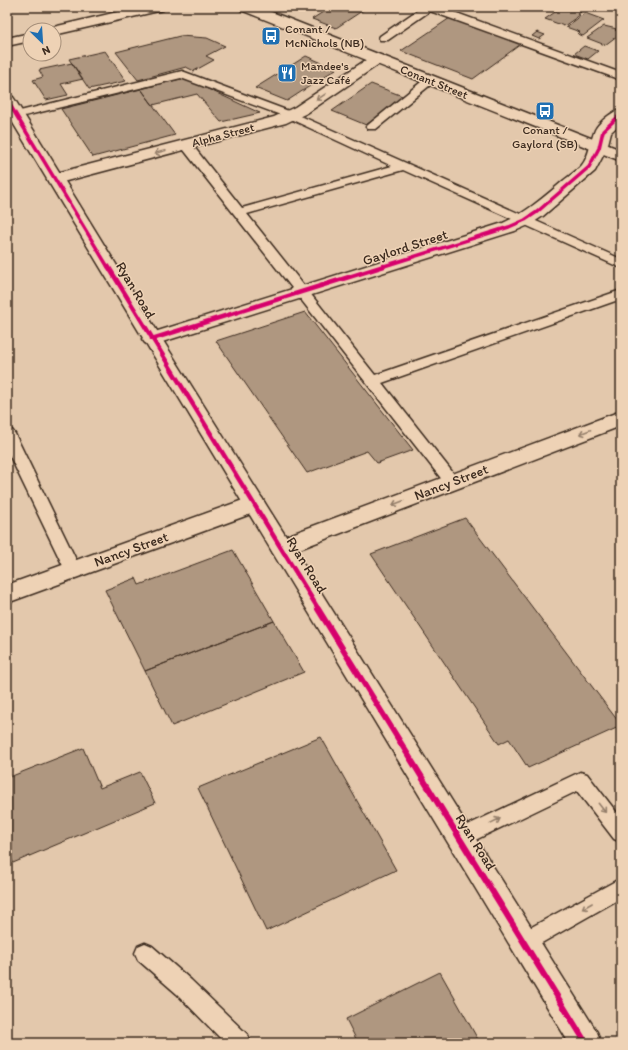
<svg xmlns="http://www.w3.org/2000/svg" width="628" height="1050" viewBox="0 0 628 1050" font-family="Itim,sans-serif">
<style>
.building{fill:#af9780;stroke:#3b2a1e}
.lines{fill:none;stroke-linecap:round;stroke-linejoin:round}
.lane-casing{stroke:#3b2a1e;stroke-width:3}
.street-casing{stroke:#3b2a1e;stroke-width:3}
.secondary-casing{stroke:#3b2a1e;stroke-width:3}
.lane{fill:#eed2b5;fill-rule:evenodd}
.street{fill:#eed2b5;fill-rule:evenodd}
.secondary{fill:#eed2b5;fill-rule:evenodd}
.cycleway-far2-casing{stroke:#eed2b5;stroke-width:5.5}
.cycleway-far1-casing{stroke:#eed2b5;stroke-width:7}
.cycleway-casing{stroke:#eed2b5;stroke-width:8}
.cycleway-far2{stroke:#d6006c;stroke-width:3.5}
.cycleway-far1{stroke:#d6006c;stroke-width:4.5}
.cycleway{stroke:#d6006c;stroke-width:6}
.oneway{stroke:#947e6a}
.labels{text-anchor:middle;stroke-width:3;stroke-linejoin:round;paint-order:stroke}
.far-poi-label{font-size:12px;fill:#3b2a1e;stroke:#eed2b5;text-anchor:start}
.far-street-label{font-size:12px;fill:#3b2a1e;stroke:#eed2b5}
.street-label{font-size:14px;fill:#3b2a1e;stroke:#eed2b5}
</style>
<rect width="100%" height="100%" fill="#e3c8ac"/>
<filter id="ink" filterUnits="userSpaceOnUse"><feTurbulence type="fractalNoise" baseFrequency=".025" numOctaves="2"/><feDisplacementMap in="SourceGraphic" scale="8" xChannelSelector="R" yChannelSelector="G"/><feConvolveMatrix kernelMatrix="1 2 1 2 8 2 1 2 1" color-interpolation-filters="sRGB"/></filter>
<g filter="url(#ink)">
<!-- building -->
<path class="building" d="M 331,7 L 368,7 L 336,28 L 312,19 Z
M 565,7 L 581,12 L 578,14 L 580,15 L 564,26 L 545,19 L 561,8 Z
M 585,13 L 604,20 L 583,36 L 578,34 L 580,32 L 566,27 Z
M 450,18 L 521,44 L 473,79 L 401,51 Z
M 604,26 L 617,29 L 615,30 L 621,33 L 605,45 L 587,38 Z
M 537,32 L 545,35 L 539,39 L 532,36 Z
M 180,36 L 207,38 L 225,46 L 206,56 L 214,60 L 194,71 L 186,67 L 138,80 L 116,52 Z
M 584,46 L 598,51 L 588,59 L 574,54 Z
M 105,51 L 126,81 L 89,89 L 69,59 Z
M 306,56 L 336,69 L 287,101 L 255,88 L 279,73 L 278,70 L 285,66 L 292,65 Z
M 72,63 L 83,79 L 61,84 L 68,95 L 46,100 L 33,80 L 43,77 L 39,70 Z
M 184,78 L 260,113 L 221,122 L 197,94 L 153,105 L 141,89 Z
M 371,84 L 405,97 L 366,125 L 332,111 Z
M 141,89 L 175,135 L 93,157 L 61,109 Z
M 305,312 L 413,450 L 377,463 L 367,451 L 307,473 L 216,341 Z
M 465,518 L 621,725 L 621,726 L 528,768 L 509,739 L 499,744 L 371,554 Z
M 233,550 L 274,621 L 145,671 L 105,590 L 136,578 L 139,585 Z
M 274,621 L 304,672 L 172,726 L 145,671 Z
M 321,737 L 396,870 L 266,931 L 198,788 Z
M 83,748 L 100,788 L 140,772 L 155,803 L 13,863 L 7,846 L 7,778 Z
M 440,972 L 480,1043 L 358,1043 L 346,1019 Z"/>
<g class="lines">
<defs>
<path id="lane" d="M 422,7 L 440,7 L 621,73 L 621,80 L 430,11 L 388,40 L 380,40 L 379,38 L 380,36 Z
M 182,71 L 294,113 L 621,259 L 621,268 L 403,170 L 247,214 L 375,375 L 621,290 L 621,299 L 382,383 L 457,478 L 460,482 L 457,486 L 452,488 L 447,486 L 180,145 L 182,142 L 190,142 L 242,208 L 392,166 L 286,117 L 181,78 L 16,118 L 12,117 L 10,115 L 12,113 Z
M 430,77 L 436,80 L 434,82 L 376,129 L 368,129 L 366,127 L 368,125 L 426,78 Z
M 7,429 L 12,430 L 15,434 L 81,570 L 79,575 L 73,576 L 67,575 L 65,570 L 7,450 Z
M 580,772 L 587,774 L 621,818 L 621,842 L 614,839 L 577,791 L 467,844 L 460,847 L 453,844 L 450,838 L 453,832 Z
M 621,878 L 621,898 L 531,949 L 524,952 L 517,949 L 514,942 L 517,935 Z
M 145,943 L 152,946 L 191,980 L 248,1035 L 251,1043 L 225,1043 L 177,994 L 138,960 L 135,953 L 138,946 Z"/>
<path id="street" d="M 609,7 L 621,7 L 621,13 L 611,10 Z
M 377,55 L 382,56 L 384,59 L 382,62 L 307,113 L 286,123 L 55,184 L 49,183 L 47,179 L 49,175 L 274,117 L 295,107 L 372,56 Z
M 621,109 L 621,123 L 611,132 L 607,148 L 595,171 L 543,216 L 531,224 L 515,231 L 159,343 L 152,345 L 145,343 L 142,339 L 145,335 L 503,223 C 526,213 544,197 563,181 C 569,176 577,171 582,165 C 590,155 590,141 595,130 C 599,122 613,111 621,109 Z
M 621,411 L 621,426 L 289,553 L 281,556 L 273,553 L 270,547 L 273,541 Z
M 254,496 L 262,498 L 265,504 L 262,510 L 7,603 L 7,585 Z"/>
<path id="secondary" d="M 139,7 L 165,7 L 163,10 L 54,35 L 54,30 L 47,30 L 49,28 Z
M 239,7 L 259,7 L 621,150 L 621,161 L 241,10 Z
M 30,33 L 30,41 L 7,46 L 7,38 Z
M 7,95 L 13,97 L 15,100 L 162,339 L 597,1032 L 601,1043 L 569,1043 L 7,113 Z"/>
</defs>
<!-- lane casing -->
<use href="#lane" class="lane-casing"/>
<!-- street casing -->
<use href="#street" class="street-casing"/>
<!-- secondary casing -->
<use href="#secondary" class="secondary-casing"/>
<!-- lane -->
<use href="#lane" class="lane"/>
<!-- street -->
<use href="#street" class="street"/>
<!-- secondary -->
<use href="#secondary" class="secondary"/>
<defs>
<path id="cycleway-far2" d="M 7,100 L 108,267
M 381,267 L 509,227 L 525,220 L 537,212 L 589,167 L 599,148 L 603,131 L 621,114"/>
<path id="cycleway-far1" d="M 108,266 L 319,610
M 152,339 L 384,266"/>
<path id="cycleway" d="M 318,609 L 586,1043"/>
</defs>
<!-- cycleway-far2 casing -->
<use href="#cycleway-far2" class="cycleway-far2-casing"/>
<!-- cycleway-far1 casing -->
<use href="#cycleway-far1" class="cycleway-far1-casing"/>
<!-- cycleway casing -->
<use href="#cycleway" class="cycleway-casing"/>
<!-- cycleway-far2 -->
<use href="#cycleway-far2" class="cycleway-far2"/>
<!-- cycleway-far1 -->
<use href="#cycleway-far1" class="cycleway-far1"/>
<!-- cycleway -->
<use href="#cycleway" class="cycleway"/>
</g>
<!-- one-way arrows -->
<defs><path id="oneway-shaft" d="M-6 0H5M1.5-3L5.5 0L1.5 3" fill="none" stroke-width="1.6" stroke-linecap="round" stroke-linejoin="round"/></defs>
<g class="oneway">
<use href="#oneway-shaft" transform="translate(321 97) rotate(146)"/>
<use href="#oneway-shaft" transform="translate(160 152) rotate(165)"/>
<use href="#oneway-shaft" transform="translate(585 432) rotate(159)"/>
<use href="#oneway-shaft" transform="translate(398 503) rotate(159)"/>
<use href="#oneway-shaft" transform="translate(602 808) rotate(52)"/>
<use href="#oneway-shaft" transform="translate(495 821) rotate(-26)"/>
<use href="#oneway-shaft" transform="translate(587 906) rotate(150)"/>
</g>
</g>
<!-- icons -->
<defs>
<symbol id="bus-square" viewBox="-11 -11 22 22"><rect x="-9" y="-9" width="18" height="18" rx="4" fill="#1f6fb2" stroke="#eed2b5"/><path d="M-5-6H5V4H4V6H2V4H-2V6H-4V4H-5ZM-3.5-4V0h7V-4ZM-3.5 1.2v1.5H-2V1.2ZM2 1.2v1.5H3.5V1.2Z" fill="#fff"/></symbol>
<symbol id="restaurant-square" viewBox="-11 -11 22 22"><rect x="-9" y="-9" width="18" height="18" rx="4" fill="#1f6fb2" stroke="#eed2b5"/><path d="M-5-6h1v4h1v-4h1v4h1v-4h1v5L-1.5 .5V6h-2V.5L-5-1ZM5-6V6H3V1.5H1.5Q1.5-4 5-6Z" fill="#fff"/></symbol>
</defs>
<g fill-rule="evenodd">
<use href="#bus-square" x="260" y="25" width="22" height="22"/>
<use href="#restaurant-square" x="276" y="62" width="22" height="22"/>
<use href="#bus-square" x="534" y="100" width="22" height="22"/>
</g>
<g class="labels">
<!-- far-poi labels -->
<g class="far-poi-label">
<text x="285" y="33">Conant /<tspan x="285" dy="14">McNichols (NB)</tspan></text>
<text x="301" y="70">Mandee's<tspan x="301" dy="14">Jazz Café</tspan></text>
<text x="545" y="134" text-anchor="middle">Conant /<tspan x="545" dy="14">Gaylord (SB)</tspan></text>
</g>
<!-- far-street labels -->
<g class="far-street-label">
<text transform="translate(434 82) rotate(22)" y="4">Conant Street</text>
<text transform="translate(223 135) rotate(-15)" y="4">Alpha Street</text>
</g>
<!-- street labels -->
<g class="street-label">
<text transform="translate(405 247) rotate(-18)" y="5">Gaylord Street</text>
<text transform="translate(136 290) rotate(59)" y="5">Ryan Road</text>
<text transform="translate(451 482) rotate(-21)" y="5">Nancy Street</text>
<text transform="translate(131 549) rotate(-20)" y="5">Nancy Street</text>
<text transform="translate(307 565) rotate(58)" y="5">Ryan Road</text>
<text transform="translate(476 842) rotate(58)" y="5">Ryan Road</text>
</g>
</g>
<!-- margin -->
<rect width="628" height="1050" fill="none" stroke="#eed2b5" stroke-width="24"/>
<rect x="12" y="12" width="604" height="1026" fill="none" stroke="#3b2a1e" stroke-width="1.5" filter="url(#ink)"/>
<!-- north arrow -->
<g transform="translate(42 42) rotate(155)"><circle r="19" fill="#eed2b5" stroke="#a68f79"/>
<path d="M0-3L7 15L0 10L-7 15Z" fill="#1f6fb2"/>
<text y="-6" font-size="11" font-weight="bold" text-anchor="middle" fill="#3b2a1e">N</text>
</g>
</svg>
